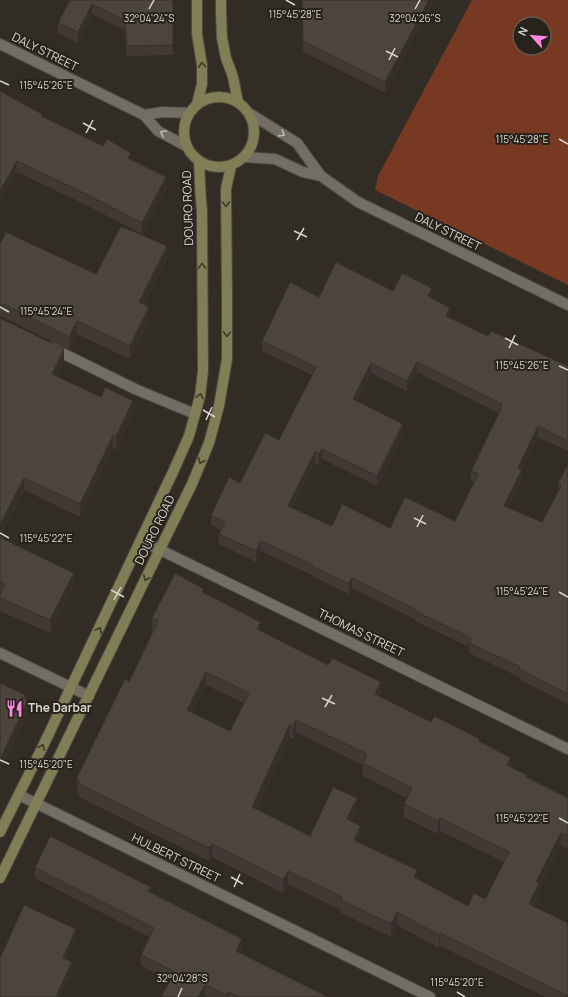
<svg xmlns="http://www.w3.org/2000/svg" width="568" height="997" viewBox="0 0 568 997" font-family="Manrope,sans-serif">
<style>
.green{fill:#773921;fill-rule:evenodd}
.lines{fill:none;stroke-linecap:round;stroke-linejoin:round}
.lane-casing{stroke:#4e4b44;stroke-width:12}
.street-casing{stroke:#4e4b44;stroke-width:12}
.secondary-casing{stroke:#4e4b44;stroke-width:12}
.lane{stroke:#726e64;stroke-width:10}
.street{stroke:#726e64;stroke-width:10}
.secondary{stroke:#817d54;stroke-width:10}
.wall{fill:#413a34;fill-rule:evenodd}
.shaded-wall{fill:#35302b}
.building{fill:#4c443d;stroke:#35302b;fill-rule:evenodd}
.oneway{stroke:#3e3a29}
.oneway2{stroke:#bebbb5}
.ticks{fill:none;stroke:#d8d5d0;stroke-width:1.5}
.labels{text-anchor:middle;stroke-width:4;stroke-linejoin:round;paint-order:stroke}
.street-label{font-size:12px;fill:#d8d5d0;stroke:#27231b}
.poi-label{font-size:12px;font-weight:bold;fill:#d8d5d0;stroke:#27231b;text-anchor:start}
.ticks-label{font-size:10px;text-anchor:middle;fill:#d8d5d0;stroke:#27231b;stroke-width:4;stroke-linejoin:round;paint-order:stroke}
</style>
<rect width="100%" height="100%" fill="#312d25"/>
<!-- green -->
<path class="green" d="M 472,0 L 568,0 L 568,285 L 375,190 L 378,176 ZM 520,24 L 544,24 L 544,48 L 520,48 Z"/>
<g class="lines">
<defs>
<path id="lane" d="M 52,348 L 135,389 L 195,414"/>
<path id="street" d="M 0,44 L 144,115 L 158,131 L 186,146
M 249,113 L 297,143 L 321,176 L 358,202 L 568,305
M 144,115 L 163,112 L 189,113
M 244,157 L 275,159 L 303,172 L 321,176
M 142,541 L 568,749
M 0,653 L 89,696
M 19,795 L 430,997"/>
<path id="secondary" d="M 197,0 L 197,34 L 202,65 L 202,84 L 197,104
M 221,0 L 221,13 L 222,38 L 226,58 L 233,77 L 238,102
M184 132a35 35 0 1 1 70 0a35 35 0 1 1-70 0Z
M 0,832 L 44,744 L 173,472 L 189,436 L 200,396 L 203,371 L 202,210 C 200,194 200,178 199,162
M 0,878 L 160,549 L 192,484 L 209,443 L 219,406 L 227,359 L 227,294 L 226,189 L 231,166"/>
</defs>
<!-- lane casing -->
<use href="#lane" class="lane-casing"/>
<!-- street casing -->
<use href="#street" class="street-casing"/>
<!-- secondary casing -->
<use href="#secondary" class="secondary-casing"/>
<!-- lane -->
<use href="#lane" class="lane"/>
<!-- street -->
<use href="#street" class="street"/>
<!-- secondary -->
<use href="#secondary" class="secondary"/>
</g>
<!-- wall -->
<path class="wall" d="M 70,0 L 173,0 L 173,55 L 127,56 L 124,30 L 92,14 L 78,43 L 58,33 L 58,23 Z
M 302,0 L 434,0 L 385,93 L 303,52 Z
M 0,91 L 42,116 L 131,159 L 166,188 L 142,234 L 86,205 L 17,172 Z
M 0,244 L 96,274 L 167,259 L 144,304 L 149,320 L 130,359 L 77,334 L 69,350 L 3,317 L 0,317 Z
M 393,291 L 432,298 L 450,318 L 488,336 L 568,366 L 568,451 L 538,437 L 522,470 L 522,480 L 508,508 L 542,522 L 558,491 L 558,484 L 568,464 L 568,704 L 519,679 L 519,677 L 469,653 L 469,647 L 415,621 L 415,619 L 352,588 L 349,594 L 312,576 L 312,575 L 261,551 L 256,562 L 219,544 L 219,534 L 221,530 L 211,525 L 211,515 L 279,440 L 312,375 L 262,351 L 262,341 L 319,297 ZM 417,372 L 499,413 L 471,471 L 471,481 L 474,482 L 455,521 L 390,528 L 332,526 L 292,508 L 315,463 L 319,464 L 322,459 L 377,486 L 403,434 L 357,401 L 371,373 L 407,391 Z
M 0,318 L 64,361 L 57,376 L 133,414 L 116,450 L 113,448 L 80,517 L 24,490 L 1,535 L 2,538 L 74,586 L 50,633 L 0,611 Z
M 204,593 L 261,631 L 381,695 L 380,697 L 431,722 L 480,742 L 511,767 L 527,777 L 568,798 L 568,849 L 561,846 L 539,888 L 539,896 L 534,907 L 568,923 L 568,997 L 545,997 L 440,946 L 439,948 L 397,925 L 391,937 L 341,913 L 341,910 L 288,884 L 283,893 L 212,857 L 209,861 L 81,798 L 77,790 L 77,777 L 129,682 L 153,631 L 152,631 L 152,618 ZM 206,685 L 244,703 L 230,731 L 192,713 ZM 296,732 L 363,765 L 363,776 L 407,798 L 404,804 L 404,817 L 438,834 L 440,831 L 504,862 L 485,899 L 468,906 L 417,879 L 359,842 L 361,839 L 352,822 L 357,811 L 310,836 L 257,809 L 290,737 L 293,739 Z
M 35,868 L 151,892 L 242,949 L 240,953 L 326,997 L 208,997 L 170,980 L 141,966 L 141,955 L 149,937 L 35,878 Z"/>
<!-- shaded-wall -->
<path class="shaded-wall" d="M 429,0 L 434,0 L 385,93 L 385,82 Z
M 92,4 L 92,14 L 78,43 L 78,32 Z
M 131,153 L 131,164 L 128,158 Z
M 17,161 L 17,172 L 0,202 L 0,191 Z
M 166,177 L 166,188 L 142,234 L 142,223 Z
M 167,246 L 167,259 L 139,314 L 139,302 Z
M 432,288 L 432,298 L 428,296 Z
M 149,307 L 149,320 L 130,359 L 130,346 Z
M 450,308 L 450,318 L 446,316 Z
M 77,321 L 77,334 L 69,350 L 69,337 Z
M 64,349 L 64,361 L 52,386 L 52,374 Z
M 417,362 L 417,372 L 407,391 L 407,381 Z
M 371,363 L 371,373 L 353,409 L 353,399 Z
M 133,401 L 133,414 L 116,450 L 116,437 Z
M 403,424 L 403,434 L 377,486 L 377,476 Z
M 538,426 L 538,437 L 522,470 L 522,480 L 504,516 L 504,506 L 518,468 Z
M 113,436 L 113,448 L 80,517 L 80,504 Z
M 322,449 L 322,459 L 319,464 L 319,454 Z
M 315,452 L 315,463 L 288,516 L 288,506 Z
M 24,478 L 24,490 L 0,538 L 0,525 Z
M 261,541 L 261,551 L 256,562 L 256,551 Z
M 74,573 L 74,586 L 50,633 L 50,620 Z
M 352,578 L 352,588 L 349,594 L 349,584 Z
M 261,622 L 261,635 L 257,629 Z
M 206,672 L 206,685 L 187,723 L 187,710 Z
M 381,682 L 381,695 L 375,707 L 375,694 Z
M 27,703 L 27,716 L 0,772 L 0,759 Z
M 296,720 L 296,732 L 293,739 L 293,726 Z
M 290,724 L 290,737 L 252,820 L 252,807 Z
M 511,758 L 511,770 L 507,765 Z
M 357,798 L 357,811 L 347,832 L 347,819 Z
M 440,818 L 440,831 L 438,834 L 438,821 Z
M 361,826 L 361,839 L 354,853 L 354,840 Z
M 561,833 L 561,846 L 539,888 L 539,896 L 529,917 L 529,904 L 536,882 Z
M 212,844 L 212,857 L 209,861 L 209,848 Z
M 417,870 L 417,883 L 414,877 Z
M 288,871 L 288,884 L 283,893 L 283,880 Z
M 397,912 L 397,925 L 391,937 L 391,924 Z
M 76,929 L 76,939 L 63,968 L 63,958 Z
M 440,933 L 440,946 L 439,948 L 439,935 Z
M 242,939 L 242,949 L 236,961 L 236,951 Z
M 72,962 L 72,972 L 60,997 L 56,997 Z
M 205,985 L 205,995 L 204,997 L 198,997 Z
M 228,992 L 228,997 L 227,997 L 227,995 Z"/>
<!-- building -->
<path class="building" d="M 70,0 L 173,0 L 173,45 L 127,46 L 124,20 L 92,4 L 78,32 L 58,23 Z
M 302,0 L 429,0 L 385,82 L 303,41 Z
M 0,91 L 42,114 L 41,116 L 103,146 L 107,139 L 131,153 L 128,158 L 166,177 L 142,223 L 86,194 L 17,161 L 0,191 Z
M 121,226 L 167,246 L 139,302 L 149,307 L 130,346 L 77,321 L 69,337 L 3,304 L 0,305 L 0,244 L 6,232 L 96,274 Z
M 336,262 L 393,291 L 402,273 L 432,288 L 428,296 L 450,308 L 446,316 L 488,336 L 491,331 L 568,366 L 568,441 L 538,426 L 518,468 L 522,469 L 504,506 L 542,522 L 561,486 L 558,484 L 568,464 L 568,694 L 519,669 L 520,667 L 469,643 L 471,638 L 415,611 L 415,609 L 352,578 L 349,584 L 312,566 L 313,565 L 261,541 L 256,551 L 219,534 L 225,522 L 211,515 L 229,477 L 240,483 L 265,433 L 279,440 L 316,367 L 262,341 L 290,282 L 319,297 ZM 417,362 L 502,404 L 500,409 L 501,409 L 471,471 L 478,474 L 455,521 L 405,497 L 390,528 L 342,504 L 332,526 L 288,506 L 315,452 L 319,454 L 322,449 L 377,476 L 403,424 L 353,399 L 371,363 L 407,381 Z
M 0,318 L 64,349 L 52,374 L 101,397 L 105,387 L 133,401 L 116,437 L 113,436 L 80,504 L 24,478 L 0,525 Z
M 0,535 L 2,536 L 1,538 L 74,573 L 50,620 L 0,598 L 0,594 L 5,584 L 0,582 Z
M 175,573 L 204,589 L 202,592 L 261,622 L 257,629 L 328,665 L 332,658 L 381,682 L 375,694 L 431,722 L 434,716 L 480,739 L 479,741 L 511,758 L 507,765 L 527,775 L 526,777 L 568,798 L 568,836 L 561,833 L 536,882 L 539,883 L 529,904 L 568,923 L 568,996 L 440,933 L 439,935 L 397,912 L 391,924 L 341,900 L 342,897 L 288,871 L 283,880 L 212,844 L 209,848 L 81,785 L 77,777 L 125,679 L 129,682 L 158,621 L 152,618 ZM 206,672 L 249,693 L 230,731 L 187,710 ZM 296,720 L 367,754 L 363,763 L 412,788 L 404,804 L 438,821 L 440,818 L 509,852 L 485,899 L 474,893 L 468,906 L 414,877 L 417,870 L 354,840 L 361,826 L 347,819 L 357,798 L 333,787 L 310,836 L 252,807 L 290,724 L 293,726 Z
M 0,683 L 24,694 L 27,703 L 0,759 Z
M 50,836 L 151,887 L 148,891 L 242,939 L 236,951 L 326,996 L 326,997 L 239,997 L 228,992 L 227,995 L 205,985 L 198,997 L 161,997 L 175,972 L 141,955 L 154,928 L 35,868 Z
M 24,905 L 76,929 L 63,958 L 72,962 L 56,997 L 0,997 L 0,958 Z"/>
<!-- one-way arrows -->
<defs><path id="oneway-chevron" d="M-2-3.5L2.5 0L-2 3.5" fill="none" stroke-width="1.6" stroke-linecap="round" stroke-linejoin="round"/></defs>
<g class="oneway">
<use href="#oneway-chevron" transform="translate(202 65) rotate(-95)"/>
<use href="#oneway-chevron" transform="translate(226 204) rotate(89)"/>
<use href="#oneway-chevron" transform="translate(202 266) rotate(-91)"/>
<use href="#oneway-chevron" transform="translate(227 334) rotate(91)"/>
<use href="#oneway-chevron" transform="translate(200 396) rotate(-78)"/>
<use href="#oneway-chevron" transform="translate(201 461) rotate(113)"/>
<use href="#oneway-chevron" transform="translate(146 578) rotate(116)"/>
<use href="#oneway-chevron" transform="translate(99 630) rotate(-64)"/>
<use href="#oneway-chevron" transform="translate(42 747) rotate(-64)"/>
</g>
<g class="oneway2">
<use href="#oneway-chevron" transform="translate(163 133) rotate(-150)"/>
<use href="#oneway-chevron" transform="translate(282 134) rotate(32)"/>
</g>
<!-- ticks -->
<path class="ticks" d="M 286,0 L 295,5M 149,9 L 154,0M 415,9 L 420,0M 386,51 L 398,57M 389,60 L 395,48M 0,81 L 9,85M 83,123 L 96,130M 86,133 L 93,120M 559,139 L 568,144M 294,231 L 307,237M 297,240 L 304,228M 0,307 L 9,312M 505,338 L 518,345M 509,348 L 515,335M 559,366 L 568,370M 203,410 L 215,417M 206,420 L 212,407M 414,518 L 426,524M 417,527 L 423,515M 0,533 L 9,538M 111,590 L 124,597M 559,592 L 568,597M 114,600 L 121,587M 322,698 L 335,704M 325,707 L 332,695M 0,760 L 9,764M 559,818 L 568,823M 231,877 L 243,884M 234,887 L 240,874M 457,992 L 465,997M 178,997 L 182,988"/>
<!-- icons -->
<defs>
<symbol id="restaurant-bare" viewBox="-9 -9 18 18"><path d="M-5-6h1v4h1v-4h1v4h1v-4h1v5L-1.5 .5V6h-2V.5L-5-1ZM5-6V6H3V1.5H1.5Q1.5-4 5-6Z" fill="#fc86e3" stroke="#27231b" stroke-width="2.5" paint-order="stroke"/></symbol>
</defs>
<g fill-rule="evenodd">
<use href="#restaurant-bare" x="2" y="696" width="25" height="25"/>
</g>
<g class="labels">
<!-- street labels -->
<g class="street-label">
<text transform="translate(45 52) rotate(26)" y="4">DALY STREET</text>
<text transform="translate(188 208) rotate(-92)" y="4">DOURO ROAD</text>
<text transform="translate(448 232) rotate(26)" y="4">DALY STREET</text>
<text transform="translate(155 530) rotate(-64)" y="4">DOURO ROAD</text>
<text transform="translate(361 633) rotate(26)" y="4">THOMAS STREET</text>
<text transform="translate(176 858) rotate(26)" y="4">HULBERT STREET</text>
</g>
<!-- poi labels -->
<g class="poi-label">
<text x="28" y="712">The Darbar</text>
</g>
</g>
<g class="ticks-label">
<text x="295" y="18">115°45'28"E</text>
<text x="149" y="22">32°04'24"S</text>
<text x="415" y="22">32°04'26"S</text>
<text x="46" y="89">115°45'26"E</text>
<text x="522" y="143">115°45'28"E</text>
<text x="46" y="315">115°45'24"E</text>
<text x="522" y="369">115°45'26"E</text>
<text x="46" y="542">115°45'22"E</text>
<text x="522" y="595">115°45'24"E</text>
<text x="46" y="768">115°45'20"E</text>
<text x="522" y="822">115°45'22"E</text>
<text x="182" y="982">32°04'28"S</text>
<text x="457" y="986">115°45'20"E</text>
</g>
<!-- north arrow -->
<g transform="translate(532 36) rotate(297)"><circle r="19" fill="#27231b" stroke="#6e6a63"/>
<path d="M0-3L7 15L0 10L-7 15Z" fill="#fc86e3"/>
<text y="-6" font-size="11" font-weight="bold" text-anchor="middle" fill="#d8d5d0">N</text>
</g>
</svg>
